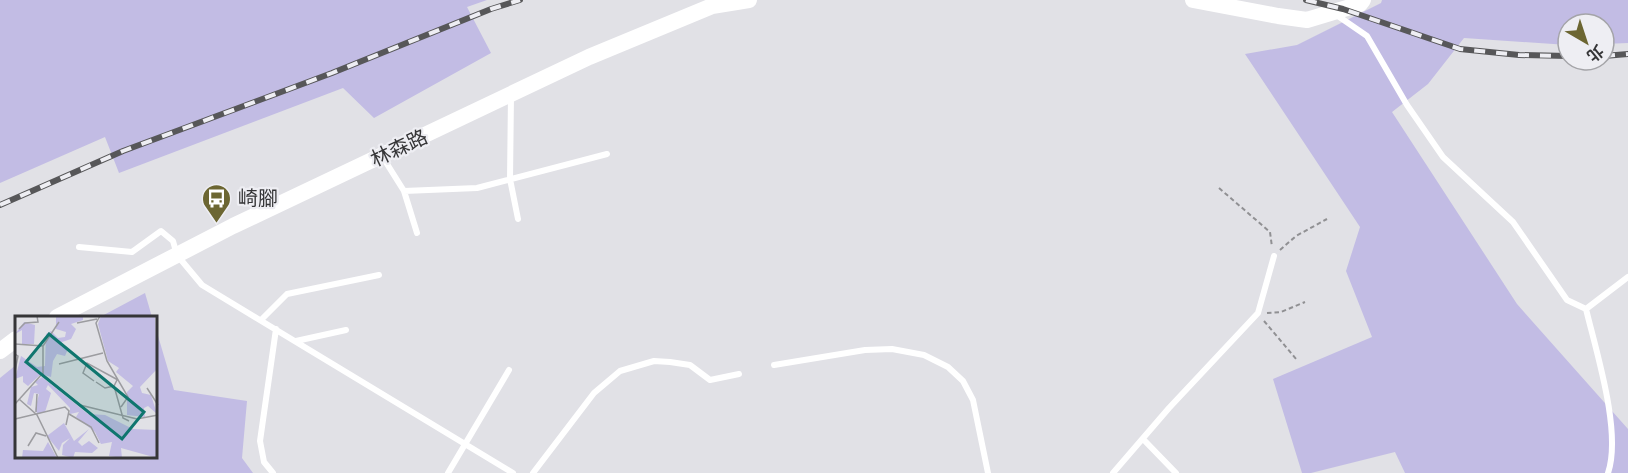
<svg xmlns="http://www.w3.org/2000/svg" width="1628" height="473" viewBox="0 0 1628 473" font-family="'Exo 2','Noto Sans TC',sans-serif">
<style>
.green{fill:#c2bce4}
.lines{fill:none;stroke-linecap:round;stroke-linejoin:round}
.path{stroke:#909093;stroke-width:2;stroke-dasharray:4.5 3;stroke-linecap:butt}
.lane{stroke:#fff;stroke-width:6}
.secondary{stroke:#fff;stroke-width:16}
.rail-casing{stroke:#575759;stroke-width:6}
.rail{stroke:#eeeef3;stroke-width:4;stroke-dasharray:11;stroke-linecap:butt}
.labels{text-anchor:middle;stroke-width:4.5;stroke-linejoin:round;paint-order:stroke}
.street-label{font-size:20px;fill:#353537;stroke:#eeeef3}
.poi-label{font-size:20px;fill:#353537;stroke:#eeeef3;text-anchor:start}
.inset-road{fill:none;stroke:#9c9ca0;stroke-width:1.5}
.view{fill:#0f766e;fill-opacity:0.15;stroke:#0f766e;stroke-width:3}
.inset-edge{fill:none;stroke:#353537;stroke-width:3}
</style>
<rect width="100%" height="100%" fill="#e1e1e6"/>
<!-- green -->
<path class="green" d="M 0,0 L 487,0 L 467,7 L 491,53 L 374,118 L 343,88 L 119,173 L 105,137 L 0,183 Z
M 1382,0 L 1628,0 L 1628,43 L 1604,44 L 1604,24 L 1568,24 L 1568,45 L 1464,38 L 1428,84 L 1392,112 L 1517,304 L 1628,429 L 1628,473 L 1405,473 L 1395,452 L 1311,473 L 1302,473 L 1273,379 L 1372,337 L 1346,271 L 1360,227 L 1245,54 L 1297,45 L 1381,3 Z
M 145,293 L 152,317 L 100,317 Z
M 156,329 L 174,390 L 247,401 L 242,458 L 253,473 L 0,473 L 0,378 L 16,365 L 16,456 L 156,456 Z"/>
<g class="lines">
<!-- path -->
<path class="path" d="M 1219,188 L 1270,232 L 1272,247
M 1280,250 L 1296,236 L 1327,219
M 1267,313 L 1281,312 L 1305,302
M 1264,321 L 1297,360"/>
<!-- lane -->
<path class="lane" d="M 1335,14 L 1367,36 L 1407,105 L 1443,157 L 1513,222 L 1567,300 L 1586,309 L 1628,277
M 511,95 L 510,179 L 518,219
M 382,156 L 404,191 L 477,188 L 607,154
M 404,191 L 417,233
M 79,247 L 132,252 L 161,231 L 173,241 L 177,255 L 202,285 L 513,473
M 1586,309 C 1596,351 1622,432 1608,473
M 261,320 L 287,294 L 379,275
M 296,341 L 346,330
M 774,365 L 865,350 L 892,349 L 924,355 L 948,367 L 963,381 L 973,400 L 988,473
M 1143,439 L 1176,473
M 273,473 L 264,462 L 260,441 L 276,329
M 448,473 L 509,370
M 533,473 L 594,393 L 620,371 L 654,361 L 670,362 L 690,365 L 710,380 L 739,374
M 1113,473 L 1169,408 L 1258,313 L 1274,256"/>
<!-- secondary -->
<path class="secondary" d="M 1193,0 L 1278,16 L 1307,20 L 1360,4 L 1363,0
M 57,317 L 233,226 L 589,57 L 712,6 L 749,0
M 0,351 L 16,339"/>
<defs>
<path id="rail" d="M 1306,0 L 1343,9 L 1460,49 L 1519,55 L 1568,56
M 1604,56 L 1628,54
M 0,205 L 123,151 L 332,73 L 491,9 L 520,0"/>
</defs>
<!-- rail casing -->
<use href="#rail" class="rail-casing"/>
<!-- rail -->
<use href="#rail" class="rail"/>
</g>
<!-- icons -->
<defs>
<symbol id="bus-pin" viewBox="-11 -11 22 30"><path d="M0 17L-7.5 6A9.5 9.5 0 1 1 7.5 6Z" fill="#6c6632" stroke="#eeeef3"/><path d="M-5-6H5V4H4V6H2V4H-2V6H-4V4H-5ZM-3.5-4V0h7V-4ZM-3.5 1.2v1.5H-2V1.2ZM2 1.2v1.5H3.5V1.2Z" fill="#fff"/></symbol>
</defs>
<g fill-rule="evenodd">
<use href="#bus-pin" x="200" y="182" width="33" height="45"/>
</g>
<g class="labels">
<!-- street labels -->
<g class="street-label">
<text transform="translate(399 148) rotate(-25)" y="7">林森路</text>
</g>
<!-- poi labels -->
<g class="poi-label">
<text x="238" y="205">崎腳</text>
</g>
</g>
<!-- overview -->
<g transform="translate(15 316)">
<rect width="142" height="142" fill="#e1e1e6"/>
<path d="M 41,0 L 68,0 L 68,4 L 56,8 L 61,13 L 56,23 L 47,26 L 46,30 L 53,33 L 50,40 L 42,38 L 38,45 L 36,61 L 26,58 L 13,70 L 8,66 L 8,60 L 0,63 L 6,40 L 22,51 L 30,50 L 31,18 L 36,15 L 43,22 L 50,21 L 51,16 L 41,13 ZM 86,0 L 140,0 L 142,53 L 125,71 L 127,77 L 136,79 L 142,98 L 133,90 L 129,92 L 130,101 L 112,99 L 112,76 L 118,70 L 101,56 L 104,52 L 93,45 L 83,8 ZM 9,6 L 20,9 L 19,28 L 7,28 L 7,14 L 0,18 ZM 27,61 L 73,98 L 90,99 L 118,113 L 142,114 L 142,142 L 106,132 L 107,142 L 94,140 L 97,126 L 86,128 L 80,116 L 61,101 L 64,96 L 55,98 L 55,92 L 33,69 L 31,73 L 36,77 L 30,96 L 23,98 L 20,94 L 24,78 L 19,77 L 16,90 L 12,88 L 16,71 L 23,69 L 20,66 ZM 49,107 L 59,125 L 74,113 L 63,126 L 67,130 L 74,125 L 83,132 L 77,137 L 60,136 L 58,142 L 47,139 L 48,129 L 55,122 L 47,127 L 44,135 L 32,120 ZM 33,126 L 42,142 L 7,142 L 8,134 L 28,135 Z" fill="#c2bce4"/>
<path class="inset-road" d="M 85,0 L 81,7 L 92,45 L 113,81 L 106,91M 62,7 L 82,3M 4,13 L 10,7 L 23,6 L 22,0M 0,28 L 28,30 L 28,58M 28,30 L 44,6M 0,38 L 3,40 L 0,55M 44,48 L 88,37M 79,65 L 68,57 L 72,47 L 103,64M 81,66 L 90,72 L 99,70 L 102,64M 99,70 L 108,102 L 114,105M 132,72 L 143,89M 4,83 L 22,99 L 43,142M 0,88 L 27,58 L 65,89 L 122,103 L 143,99M 21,96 L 22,78M 54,98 L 76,111 L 84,127M 0,103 L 50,91 L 54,95 L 51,109M 13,130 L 21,117 L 31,120"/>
<path class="view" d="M 34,18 L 129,96 L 107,123 L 11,46 Z"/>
<rect width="142" height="142" class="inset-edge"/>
</g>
<!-- north arrow -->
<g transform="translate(1586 42) rotate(141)"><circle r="28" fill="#eeeef3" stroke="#a4a4a8" stroke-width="1.5"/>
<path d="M0-4.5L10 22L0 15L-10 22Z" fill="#6c6632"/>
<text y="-9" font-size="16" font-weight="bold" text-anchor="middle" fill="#353537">北</text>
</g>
</svg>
